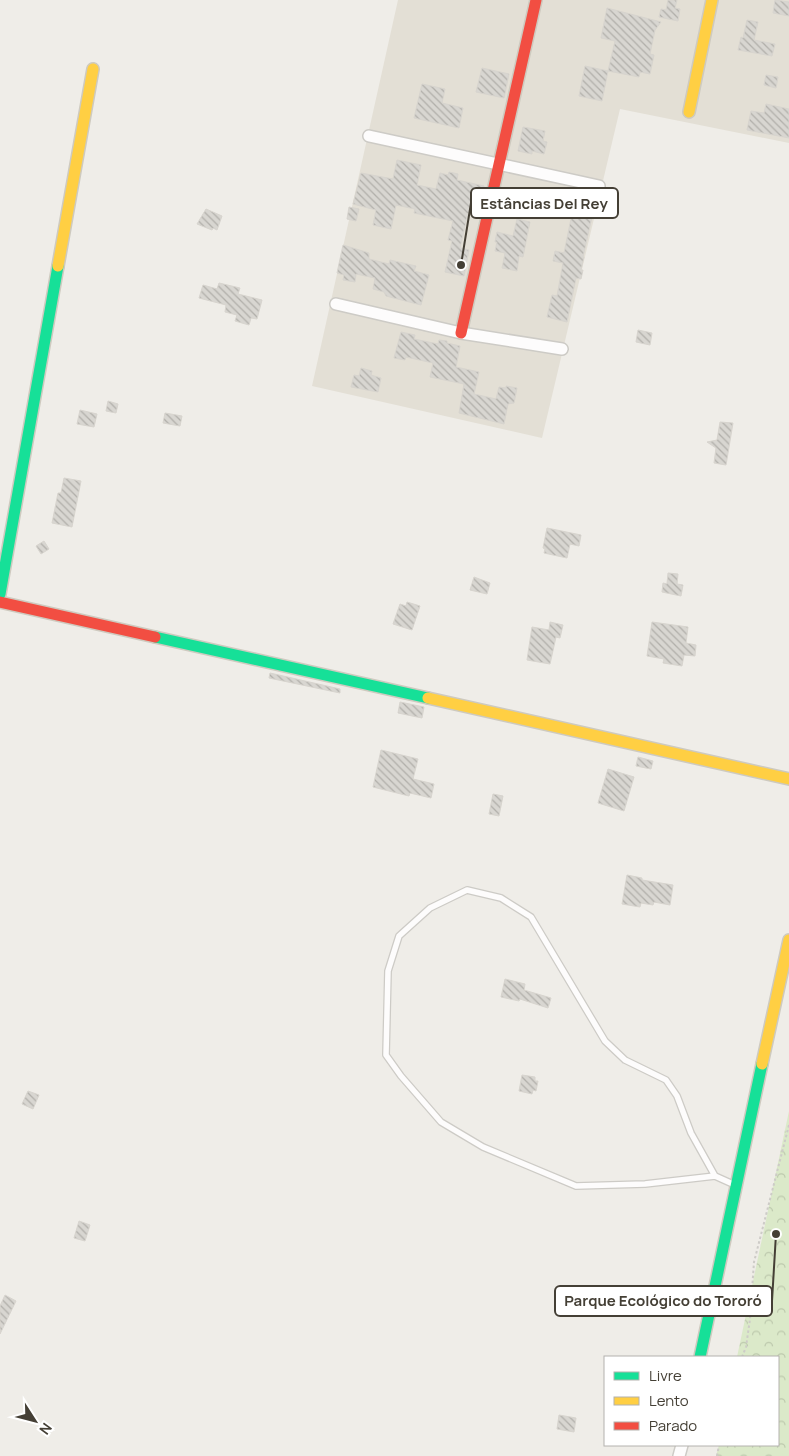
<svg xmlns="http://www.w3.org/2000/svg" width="789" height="1456" viewBox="0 0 789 1456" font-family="Manrope,sans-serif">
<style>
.residential{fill:#e3dfd5}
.park{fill:url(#park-crowns)}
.building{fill:url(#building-back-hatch);stroke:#d7d4ce}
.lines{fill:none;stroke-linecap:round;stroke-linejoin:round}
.lane-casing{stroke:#cdcbc6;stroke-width:8}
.street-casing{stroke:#cdcbc6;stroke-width:14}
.fast-casing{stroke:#cecabf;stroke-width:14}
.slow-casing{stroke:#cecabf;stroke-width:14}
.jam-casing{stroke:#cecabf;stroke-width:14}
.path{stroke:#cdcbc7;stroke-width:2;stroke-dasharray:2.5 2.5;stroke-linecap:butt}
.lane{stroke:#fdfcfc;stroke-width:5.5}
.street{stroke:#fdfcfc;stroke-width:11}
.fast{stroke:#16e098;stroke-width:11}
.slow{stroke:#ffcf43;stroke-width:11}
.jam{stroke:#f24e42;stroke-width:11}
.leader{fill:none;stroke:#443f35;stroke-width:2}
.callout-dot{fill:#443f35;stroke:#fff;stroke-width:2}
.callout{fill:#fff;stroke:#443f35;stroke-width:2}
.callout-label{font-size:15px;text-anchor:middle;font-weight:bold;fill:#443f35}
</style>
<defs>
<pattern id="park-crowns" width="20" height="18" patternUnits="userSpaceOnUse" patternTransform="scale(1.25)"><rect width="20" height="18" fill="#dbe9c9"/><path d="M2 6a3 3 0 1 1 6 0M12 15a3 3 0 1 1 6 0" fill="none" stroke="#bdc9ad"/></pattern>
<pattern id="building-back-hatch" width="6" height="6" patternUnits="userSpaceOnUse" patternTransform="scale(1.25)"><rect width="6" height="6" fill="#d8d6d1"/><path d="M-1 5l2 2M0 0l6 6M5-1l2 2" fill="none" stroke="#b1afaa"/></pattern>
</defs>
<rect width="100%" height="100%" fill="#efede8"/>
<!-- residential -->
<path class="residential" d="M 398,0 L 789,0 L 789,143 L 620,109 L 542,438 L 312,386 Z"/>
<!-- park -->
<path class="park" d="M 789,1111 L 789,1456 L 716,1456 L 719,1445 L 778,1445 L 778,1357 L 737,1357 Z"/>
<!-- building -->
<path class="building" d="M 668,0 L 677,0 L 675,8 L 680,9 L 678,21 L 659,17 L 661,9 L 666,10 Z
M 775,0 L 789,2 L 789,16 L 773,13 Z
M 607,8 L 661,22 L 655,30 L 650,54 L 654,55 L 650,74 L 640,72 L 639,77 L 608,71 L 615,41 L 601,38 Z
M 747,20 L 758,22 L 754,40 L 775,44 L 772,56 L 738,50 L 741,37 L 743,38 Z
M 585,66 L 608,71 L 602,101 L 579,96 Z
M 482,68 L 509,74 L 504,98 L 476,92 Z
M 766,75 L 778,77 L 776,88 L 764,85 Z
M 422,84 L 445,89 L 442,103 L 463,108 L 459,128 L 414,118 Z
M 766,104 L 789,109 L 789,138 L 747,130 L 751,111 L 764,113 Z
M 523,127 L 545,131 L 543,141 L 547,142 L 544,154 L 532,151 L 532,154 L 518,151 Z
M 397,160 L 421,165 L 417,185 L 436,189 L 440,173 L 448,175 L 449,172 L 458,174 L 457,180 L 484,186 L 477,215 L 468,213 L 460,248 L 469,250 L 464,276 L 445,272 L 452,241 L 448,240 L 453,221 L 414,213 L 415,209 L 396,205 L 391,229 L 373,225 L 376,210 L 353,204 L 361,173 L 393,179 Z
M 574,204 L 585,207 L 583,215 L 592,217 L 583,257 L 584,257 L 581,270 L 583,270 L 581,279 L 576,278 L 567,322 L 547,317 L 552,295 L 557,296 L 563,263 L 553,261 L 555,251 L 564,253 Z
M 349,207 L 359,209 L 356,221 L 347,219 Z
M 206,209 L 222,216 L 217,230 L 213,228 L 212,230 L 197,224 Z
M 517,219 L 530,222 L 523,257 L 519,256 L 517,271 L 502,268 L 505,253 L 495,251 L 497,242 L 495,242 L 497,232 L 513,236 Z
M 343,245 L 369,253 L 369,259 L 389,264 L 390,260 L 416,266 L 414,271 L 429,275 L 421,305 L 386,296 L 384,292 L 373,289 L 375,278 L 356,274 L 355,282 L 343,280 L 344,275 L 337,273 Z
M 219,283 L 240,288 L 238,294 L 262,300 L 257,319 L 251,318 L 249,325 L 235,321 L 237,315 L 225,312 L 226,305 L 199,298 L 203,285 L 217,289 Z
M 638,330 L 652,333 L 650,345 L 636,342 Z
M 401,332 L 415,335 L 414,339 L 438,344 L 439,340 L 447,341 L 447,343 L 460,346 L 456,367 L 479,372 L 474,394 L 496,399 L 499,387 L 506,388 L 506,386 L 517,388 L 514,403 L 508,404 L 504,424 L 459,413 L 464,384 L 430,377 L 433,363 L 406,357 L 405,360 L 394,358 Z
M 361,368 L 372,371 L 371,375 L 381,378 L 378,392 L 351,387 L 354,375 L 359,376 Z
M 108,401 L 118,404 L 116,413 L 106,411 Z
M 80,410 L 97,414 L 94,427 L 77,424 Z
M 165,413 L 182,416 L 180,426 L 163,423 Z
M 720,422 L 733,423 L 726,465 L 714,463 L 716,448 L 707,442 L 717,440 Z
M 64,478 L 81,481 L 72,527 L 52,523 L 58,493 L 61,493 Z
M 547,528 L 581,535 L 579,546 L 570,544 L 567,558 L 544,553 L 545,549 L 543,548 Z
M 44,541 L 49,549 L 41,554 L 36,546 Z
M 668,573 L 678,574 L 677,584 L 683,585 L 681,596 L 662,592 L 663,583 L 667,584 Z
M 474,577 L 490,583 L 487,594 L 470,590 Z
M 407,602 L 420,606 L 412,630 L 393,624 L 400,604 L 406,606 Z
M 550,622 L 563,625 L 560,638 L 556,637 L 550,664 L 527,660 L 532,627 L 549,630 Z
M 652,622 L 688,627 L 686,643 L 696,645 L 695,656 L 684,655 L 682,666 L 663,663 L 664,659 L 647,656 Z
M 270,673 L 340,689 L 340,693 L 269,678 Z
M 400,702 L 424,707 L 422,718 L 398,713 Z
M 381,750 L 418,759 L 413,779 L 434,784 L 431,798 L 410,793 L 409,796 L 373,787 Z
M 638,757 L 653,761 L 651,769 L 636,766 Z
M 608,769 L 634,777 L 624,811 L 598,803 Z
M 493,794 L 503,796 L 499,816 L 489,814 Z
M 627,875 L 642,878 L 642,880 L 673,885 L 670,905 L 654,902 L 653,905 L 641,903 L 640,907 L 622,904 Z
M 505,979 L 525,984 L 524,990 L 551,998 L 548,1008 L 520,999 L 519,1001 L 501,997 Z
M 522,1075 L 535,1077 L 535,1081 L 538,1081 L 536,1091 L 533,1090 L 532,1094 L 519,1091 Z
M 28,1091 L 39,1095 L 33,1109 L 22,1104 Z
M 79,1221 L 90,1225 L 85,1241 L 74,1238 Z
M 5,1295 L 16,1301 L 0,1334 L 0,1306 Z
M 559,1415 L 576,1418 L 574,1432 L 557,1429 Z"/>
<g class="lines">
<defs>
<path id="lane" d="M 715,1176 L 691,1133 L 677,1096 L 666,1080 L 625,1060 L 605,1041 L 531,917 L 501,898 L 467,890 L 430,908 L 399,936 L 388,971 L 386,1055 L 401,1076 L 441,1122 L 483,1147 L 576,1186 L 645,1184 L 715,1176 L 735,1185"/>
<path id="street" d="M 369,136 L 599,186
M 336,304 L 461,333 L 562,349
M 679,1456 L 682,1445"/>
<path id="fast" d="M 0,594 L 58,266
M 155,637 L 428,698
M 700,1357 L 762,1064"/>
<path id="slow" d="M 689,112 L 712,0
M 58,266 L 93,69
M 428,698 L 789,779
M 762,1064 L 789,940"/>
<path id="jam" d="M 461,333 L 536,0
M 0,602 L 155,637"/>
</defs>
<!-- lane casing -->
<use href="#lane" class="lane-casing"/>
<!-- street casing -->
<use href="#street" class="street-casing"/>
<!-- fast casing -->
<use href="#fast" class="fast-casing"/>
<!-- slow casing -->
<use href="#slow" class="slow-casing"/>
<!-- jam casing -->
<use href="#jam" class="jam-casing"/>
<!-- path -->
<path class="path" d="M 742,1357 L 746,1347 L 750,1319 L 754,1262 L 789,1125
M 717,1456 L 719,1445"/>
<!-- lane -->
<use href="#lane" class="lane"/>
<!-- street -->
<use href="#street" class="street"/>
<!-- fast -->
<use href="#fast" class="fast"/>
<!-- slow -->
<use href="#slow" class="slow"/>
<!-- jam -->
<use href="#jam" class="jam"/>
</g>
<!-- callouts -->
<path class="leader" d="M461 265L471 203M776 1234L772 1301"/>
<g class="callout-dot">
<circle cx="461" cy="265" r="5"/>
<circle cx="776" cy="1234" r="5"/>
</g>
<g class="callout">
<rect x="471" y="188" width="147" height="30" rx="5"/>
<rect x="555" y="1286" width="217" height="30" rx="5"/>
</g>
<g class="callout-label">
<text x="544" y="209">Estâncias Del Rey</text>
<text x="663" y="1306">Parque Ecológico do Tororó</text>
</g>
<!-- legend -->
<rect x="604" y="1356" width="175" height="90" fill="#ffffff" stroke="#b4b2ae"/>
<rect x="614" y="1372" width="25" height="8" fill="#16e098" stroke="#b4b2ae"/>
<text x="649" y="1381" font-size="15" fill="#443f35">Livre</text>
<rect x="614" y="1397" width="25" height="8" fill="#ffcf43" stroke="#b4b2ae"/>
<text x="649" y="1406" font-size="15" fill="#443f35">Lento</text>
<rect x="614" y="1422" width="25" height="8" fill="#f24e42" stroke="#b4b2ae"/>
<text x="649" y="1431" font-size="15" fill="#443f35">Parado</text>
<!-- north arrow -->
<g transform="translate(35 1421) rotate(126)" stroke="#ffffff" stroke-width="4" paint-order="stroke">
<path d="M0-4L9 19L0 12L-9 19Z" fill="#443f35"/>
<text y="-8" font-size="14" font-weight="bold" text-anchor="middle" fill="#443f35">N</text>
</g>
</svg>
